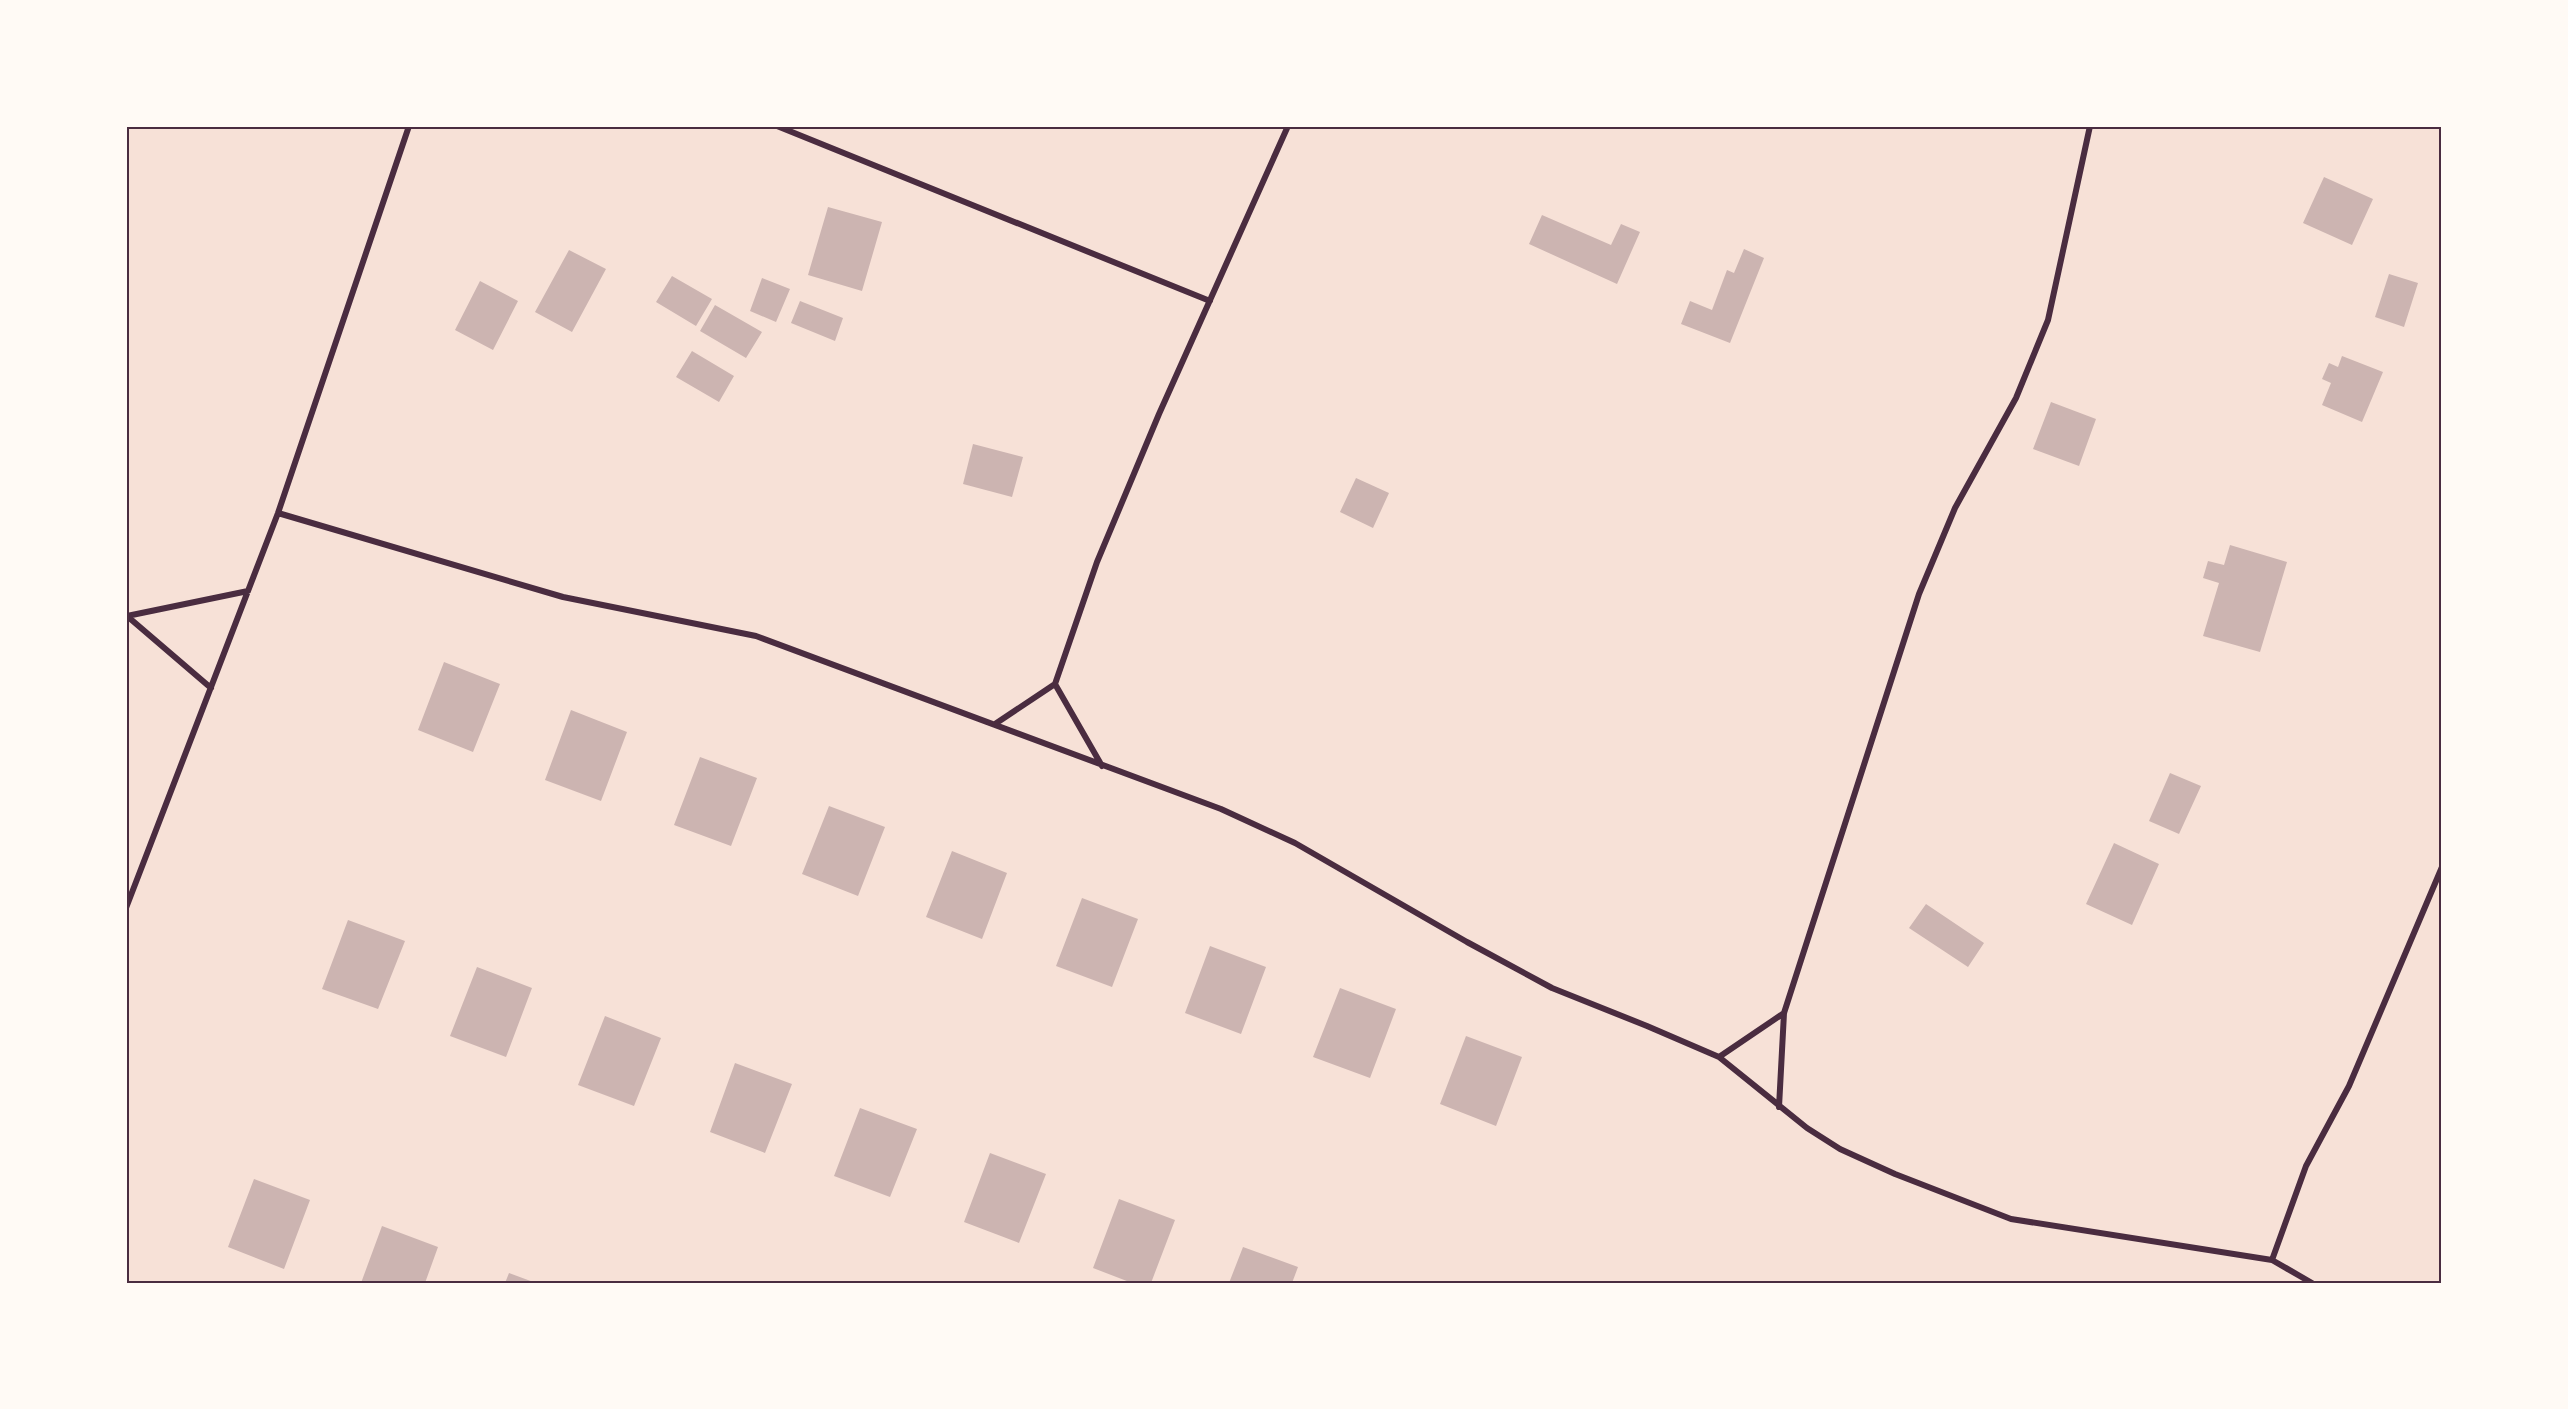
<svg xmlns="http://www.w3.org/2000/svg" width="2568" height="1409" viewBox="0 0 2568 1409" font-family="'Public Sans',sans-serif">
<style>
.building{fill:#ccb4b1}
.lines{fill:none;stroke-linecap:round;stroke-linejoin:round}
.minor{stroke:#4a2c40;stroke-width:6}
.neatline{fill:none;stroke:#4a2c40;stroke-width:2}
</style>
<rect width="100%" height="100%" fill="#f7e1d7"/>
<!-- building -->
<path class="building" d="M 2324,177 L 2373,199 L 2352,245 L 2303,223 Z
M 828,207 L 882,222 L 862,291 L 808,275 Z
M 1542,215 L 1611,245 L 1621,224 L 1640,232 L 1617,284 L 1529,244 Z
M 1744,249 L 1764,258 L 1730,343 L 1681,324 L 1690,301 L 1712,310 L 1727,270 L 1734,273 Z
M 569,250 L 606,269 L 572,332 L 535,312 Z
M 2389,274 L 2418,283 L 2404,327 L 2375,317 Z
M 672,276 L 712,299 L 696,326 L 656,302 Z
M 762,278 L 790,289 L 776,322 L 750,311 Z
M 480,281 L 518,301 L 493,350 L 455,330 Z
M 800,301 L 843,318 L 835,341 L 791,323 Z
M 715,305 L 762,332 L 746,358 L 700,331 Z
M 692,351 L 734,376 L 719,402 L 676,377 Z
M 2342,356 L 2383,372 L 2362,422 L 2322,405 L 2331,383 L 2322,379 L 2329,363 L 2338,367 Z
M 2051,402 L 2096,419 L 2079,466 L 2033,449 Z
M 973,444 L 1023,457 L 1012,497 L 963,484 Z
M 1356,478 L 1389,493 L 1373,528 L 1340,512 Z
M 2230,545 L 2287,562 L 2260,652 L 2203,636 L 2219,583 L 2203,578 L 2208,561 L 2224,565 Z
M 444,662 L 500,684 L 473,752 L 418,730 Z
M 571,710 L 627,732 L 601,801 L 545,780 Z
M 700,757 L 757,778 L 731,846 L 674,825 Z
M 2170,773 L 2201,786 L 2179,834 L 2149,821 Z
M 829,806 L 885,827 L 858,896 L 802,874 Z
M 2114,843 L 2159,864 L 2132,925 L 2086,904 Z
M 952,851 L 1007,873 L 982,939 L 926,917 Z
M 1082,898 L 1138,919 L 1112,987 L 1056,966 Z
M 1926,904 L 1984,943 L 1968,967 L 1909,928 Z
M 348,920 L 405,941 L 378,1009 L 322,989 Z
M 1210,946 L 1266,967 L 1241,1034 L 1185,1013 Z
M 477,967 L 532,988 L 506,1057 L 450,1036 Z
M 1340,988 L 1396,1009 L 1370,1078 L 1313,1057 Z
M 605,1016 L 661,1038 L 634,1106 L 578,1085 Z
M 1466,1036 L 1522,1057 L 1496,1126 L 1440,1104 Z
M 735,1063 L 792,1084 L 765,1153 L 710,1132 Z
M 860,1108 L 917,1129 L 890,1197 L 834,1176 Z
M 990,1153 L 1046,1174 L 1019,1243 L 964,1222 Z
M 254,1179 L 310,1200 L 284,1269 L 228,1247 Z
M 1119,1199 L 1175,1220 L 1151,1283 L 1132,1283 L 1093,1268 Z
M 382,1226 L 438,1247 L 425,1283 L 361,1283 Z
M 1243,1247 L 1298,1267 L 1292,1283 L 1229,1283 Z
M 509,1273 L 536,1283 L 505,1283 Z"/>
<g class="lines">
<!-- minor -->
<path class="minor" d="M 777,126 L 1210,301
M 278,513 L 563,597 L 756,636 L 1221,809 L 1295,843 L 1467,942 L 1552,988 L 1647,1026 L 1719,1057 L 1807,1128 L 1840,1149 L 1895,1174 L 2011,1219 L 2272,1260 L 2312,1283
M 127,616 L 248,591
M 127,616 L 211,688
M 1055,684 L 1102,766
M 995,724 L 1055,684 L 1097,562 L 1159,414 L 1288,126
M 126,908 L 278,513 L 409,126
M 1719,1057 L 1784,1013
M 1779,1107 L 1784,1013 L 1919,594 L 1955,508 L 2016,398 L 2048,320 L 2090,126
M 2272,1260 L 2306,1166 L 2349,1086 L 2442,867"/>
</g>
<!-- border -->
<rect width="2568" height="1409" fill="none" stroke="#fffaf5" stroke-width="255"/>
<rect x="128" y="128" width="2312" height="1154" class="neatline"/>
</svg>
